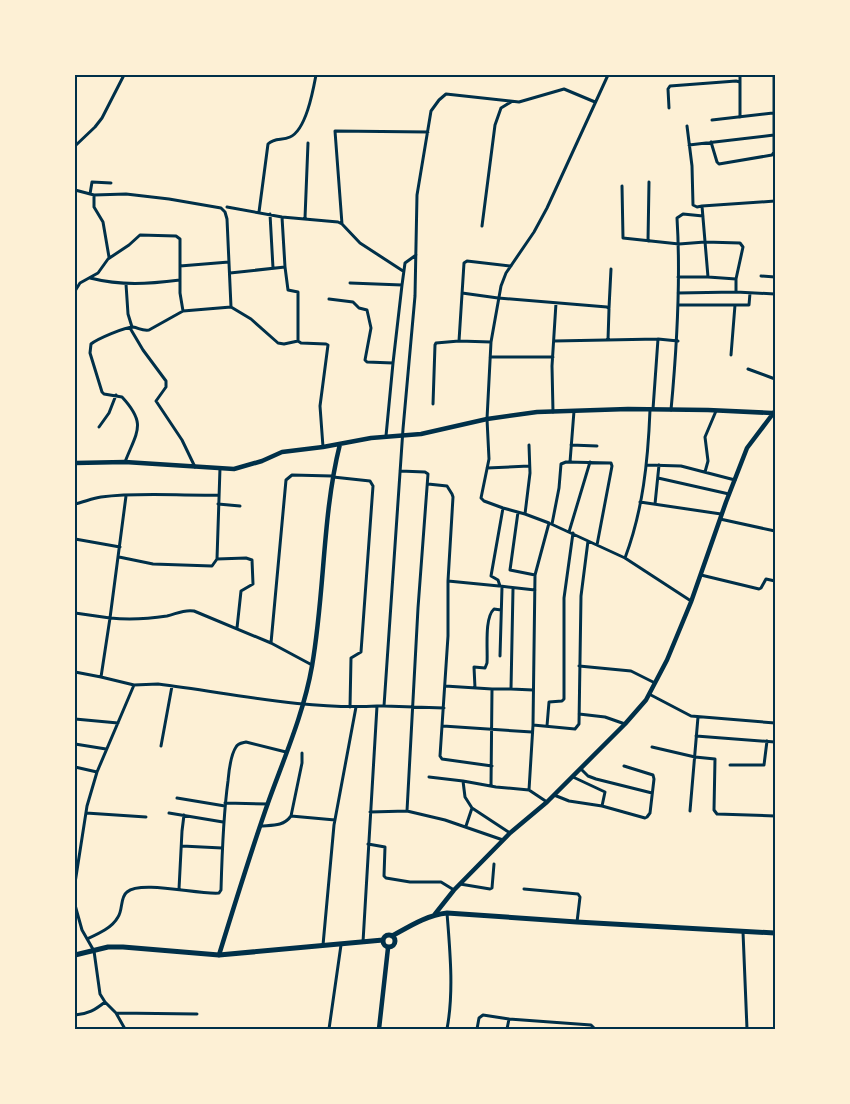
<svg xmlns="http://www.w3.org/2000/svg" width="850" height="1104" viewBox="0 0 850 1104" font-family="'Fira Sans',sans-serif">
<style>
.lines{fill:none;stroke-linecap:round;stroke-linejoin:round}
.minor{stroke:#003049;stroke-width:3}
.tertiary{stroke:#003049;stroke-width:4.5}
.secondary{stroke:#003049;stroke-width:5}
.neatline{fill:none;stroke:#003049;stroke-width:2}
</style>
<rect width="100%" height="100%" fill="#fdf0d5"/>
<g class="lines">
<!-- minor -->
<path class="minor" d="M 608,75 L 547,208 L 534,232 L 506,273 L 501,286 L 491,342 L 487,419 L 489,459 L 481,498 L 484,501 L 503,508 L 525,514 L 549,523 L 625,558 L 691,601
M 740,82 L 740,75
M 669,108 L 668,89 L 670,86 L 736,81 L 740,82 L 740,117
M 712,120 L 773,113
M 687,126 L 692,166 L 693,205 L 697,207 L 702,206 L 708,277 L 736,279 L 736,292
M 711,142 L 717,162 L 719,164 L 772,155 L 774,152 L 774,75
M 689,145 L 774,135
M 75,146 L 95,127 L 102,118 L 124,75
M 622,186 L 623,238 L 679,244 L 705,242 L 740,243 L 743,247 L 736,279
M 75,190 L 94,195 L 126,194 L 169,199 L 221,208 L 225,212 L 227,219 L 231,307 L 183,311 L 149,330 C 142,331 139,328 133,327 C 125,327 97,339 91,344 L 90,353 L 102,392 L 104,394 L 122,397 C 147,424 137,431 125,462
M 90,194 L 92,182 L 111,183
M 94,195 L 94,207 L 103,222 L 109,257
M 702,206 L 775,201
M 227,207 L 282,217 L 338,222 L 342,224 L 360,243 L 403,271
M 259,212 L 268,144 C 275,137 282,141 290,137 C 306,130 313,91 316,75
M 270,214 L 273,268
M 305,218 L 308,143
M 342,224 L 335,131 L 428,132
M 482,226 L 495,125 L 501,108 L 511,102
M 648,241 L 649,182
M 180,266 L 229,262
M 285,267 L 288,290 L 298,292 L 298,341 L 301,343 L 326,344 L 328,345 L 320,406 L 323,447
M 230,273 L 285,267 L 282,217
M 761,276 L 775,277
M 678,277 L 708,277
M 90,278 C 122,286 148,284 180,280
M 350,283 L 402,285 L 393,363 L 386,436
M 126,284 L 128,314 L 132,327
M 402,285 L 405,263 L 416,255
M 75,291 L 80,283 L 98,273 L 108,259 L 129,245 L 140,235 L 176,236 L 180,239 L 180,293 L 183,311
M 462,293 L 498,298 L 607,307 L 609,309 L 608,340
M 678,293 L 736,292 L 775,294
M 329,299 L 353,302 L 359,308 L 367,310 L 371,328 L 365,360 L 367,362 L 393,363
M 678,305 L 749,305 L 750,293
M 231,307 L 251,319 L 278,343 L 284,344 L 298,341
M 609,308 L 611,269
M 130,328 L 143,350 L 166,381 L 166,387 L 156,401 L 182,440 L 195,467
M 459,341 L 464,263 L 467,261 L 511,266
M 554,341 L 658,339 L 678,341
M 731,355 L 735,305
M 490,357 L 553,357
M 748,369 L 775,379
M 433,404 L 435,345 L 436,343 L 459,341 L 491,342
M 653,409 L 658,339
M 671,410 C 677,346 681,282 677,218 L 683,214 L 703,216
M 553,412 L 552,366 L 556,303
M 99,427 L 109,413 L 116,395
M 571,445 L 597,446
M 570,462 L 574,411
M 647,465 L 681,466 L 735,480
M 487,468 L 529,466
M 400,471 L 425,472 L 428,474 L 418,608 L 407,811
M 705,472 L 708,461 L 705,437 L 716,411
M 333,477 L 370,481 L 373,486 L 361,652 L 351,658 L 350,707
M 658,478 L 729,494
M 428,484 L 447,486 L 452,494 L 453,497 L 448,581 L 448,636 L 440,756 L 442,759 L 492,766
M 640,502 L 721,514
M 75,504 C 84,502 93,498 101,497 C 140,492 179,496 218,495
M 218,504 L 240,506
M 655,504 L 659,465
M 503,508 L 491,576 L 498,580 L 500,586 L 535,590
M 518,512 L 510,570 L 535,575
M 525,514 L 530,473 L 529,445
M 720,519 L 775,531
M 552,524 L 559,488 L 561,464 L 566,462 L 611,463 L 612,466 L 597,545
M 569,532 L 590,462
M 75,539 L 120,547
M 119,557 L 153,564 L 212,566 L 217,559 L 220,468
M 625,558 C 643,510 648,461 650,410
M 217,559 L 246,558 L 252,560 L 253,584 L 241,591 L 237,628
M 701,575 L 759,589 L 761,588 L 766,579 L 775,581
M 448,581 L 499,586
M 75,613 L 110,618 L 126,496
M 271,643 L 286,480 L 292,475 L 332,476
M 500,656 L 502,587
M 579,666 L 631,671 L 655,683
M 75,672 L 101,677
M 134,685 L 101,677 L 110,618 C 130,620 147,619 167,616 C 176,614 184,609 194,611 L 271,643 L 312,665
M 445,686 L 492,689
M 475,688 L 474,667 L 485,668 L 487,663 C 488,650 484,618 494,609 L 501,610
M 511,689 L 533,690
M 649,694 L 691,716 L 775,723
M 384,706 L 444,708
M 579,714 L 605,717 L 625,724
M 75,719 L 118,723
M 533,725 L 575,729 L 579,724 L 581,596 L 588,541
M 443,726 L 532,732
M 547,726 L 549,702 L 562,701 L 564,699 L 564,598 L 573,533
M 696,736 L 775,742
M 75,744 L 106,749
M 161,746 L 172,686
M 652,747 L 695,757 L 715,759 L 714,810 L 717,814 L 775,816
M 730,765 L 764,765 L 767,741
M 75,767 L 97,772
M 581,769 L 588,776 L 596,779 L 652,793
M 429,777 L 463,781 L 496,787 L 529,790 L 547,802
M 573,777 L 605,792 L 602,806
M 463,781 L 465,797 L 472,808 L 466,826
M 491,786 L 492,689 L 511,689 L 513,589
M 529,790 L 533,725 L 535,575 L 549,523
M 554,795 L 569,801 L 602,806 L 645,818 L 647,817 L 650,813 L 654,779 L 653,775 L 624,766
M 177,798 L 225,806
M 225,803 L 268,804
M 472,808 L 510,833
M 690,811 L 698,717
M 370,812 L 407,811 L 445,820 L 503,840
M 86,813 L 146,817
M 169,813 L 223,822
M 291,816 L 335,820
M 260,826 C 272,825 283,827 291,816 L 302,763 L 302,753
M 368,844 L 385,847 L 384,876 L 386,878 L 410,882 L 441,882 L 454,890
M 182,846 L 222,848
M 75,883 L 87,806 L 97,772 L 134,685 L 158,684 C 231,693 303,710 377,706
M 460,884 L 490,889 L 492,888 L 494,864
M 179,889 L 182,831 L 184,815
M 524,889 L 578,894 L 580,897 L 577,922
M 75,905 L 82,930 L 94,951 L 100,994 L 105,1002 L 116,1013 L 125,1029
M 447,913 C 450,951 454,992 447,1029
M 743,932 L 747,1029
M 87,939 C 98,934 112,928 118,917 C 123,910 120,897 127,892 C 141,880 199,895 219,893 L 221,890 C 222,853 223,817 228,781 C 229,771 230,756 236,747 C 238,743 242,743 246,742 L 286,752
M 363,942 L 377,706 L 384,706 L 403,429 L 415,296 L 417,195 L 431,111 L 439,100 L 446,94 L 519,102 L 564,89 L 595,102
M 323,945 L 334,825 L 356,707
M 116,1013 L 197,1014
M 75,1015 C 88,1014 95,1010 105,1002
M 329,1029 L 341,945
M 477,1029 L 479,1018 L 483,1015 L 509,1019 L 591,1025 L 595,1029
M 507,1029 L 509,1019"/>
<!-- tertiary -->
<path class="tertiary" d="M 75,463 L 125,462 L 234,469 L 262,461 L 282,452 L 323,447 L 371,438 L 421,434 L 487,419 L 537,412 L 628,409 L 708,410 L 772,413
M 435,914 L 454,890 L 510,833 L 547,802 L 625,724 L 646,700 L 667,660 L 691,602 L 726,502 L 747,448 L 775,411
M 219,955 C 235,903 251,851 269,800 C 285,756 304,712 312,666 C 325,592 322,516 340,444
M 379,1029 L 388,948"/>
<!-- secondary -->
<path class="secondary" d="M383 941a6 6 0 1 1 12 0a6 6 0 1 1-12 0Z
M 392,936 C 410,926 427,915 447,913 L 577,922 L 775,933
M 75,955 L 108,947 L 123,947 L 219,955 L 383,940"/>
</g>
<!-- border -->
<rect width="850" height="1104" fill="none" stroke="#fdf0d5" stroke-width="152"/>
<rect x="76" y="76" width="698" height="952" class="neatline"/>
</svg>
